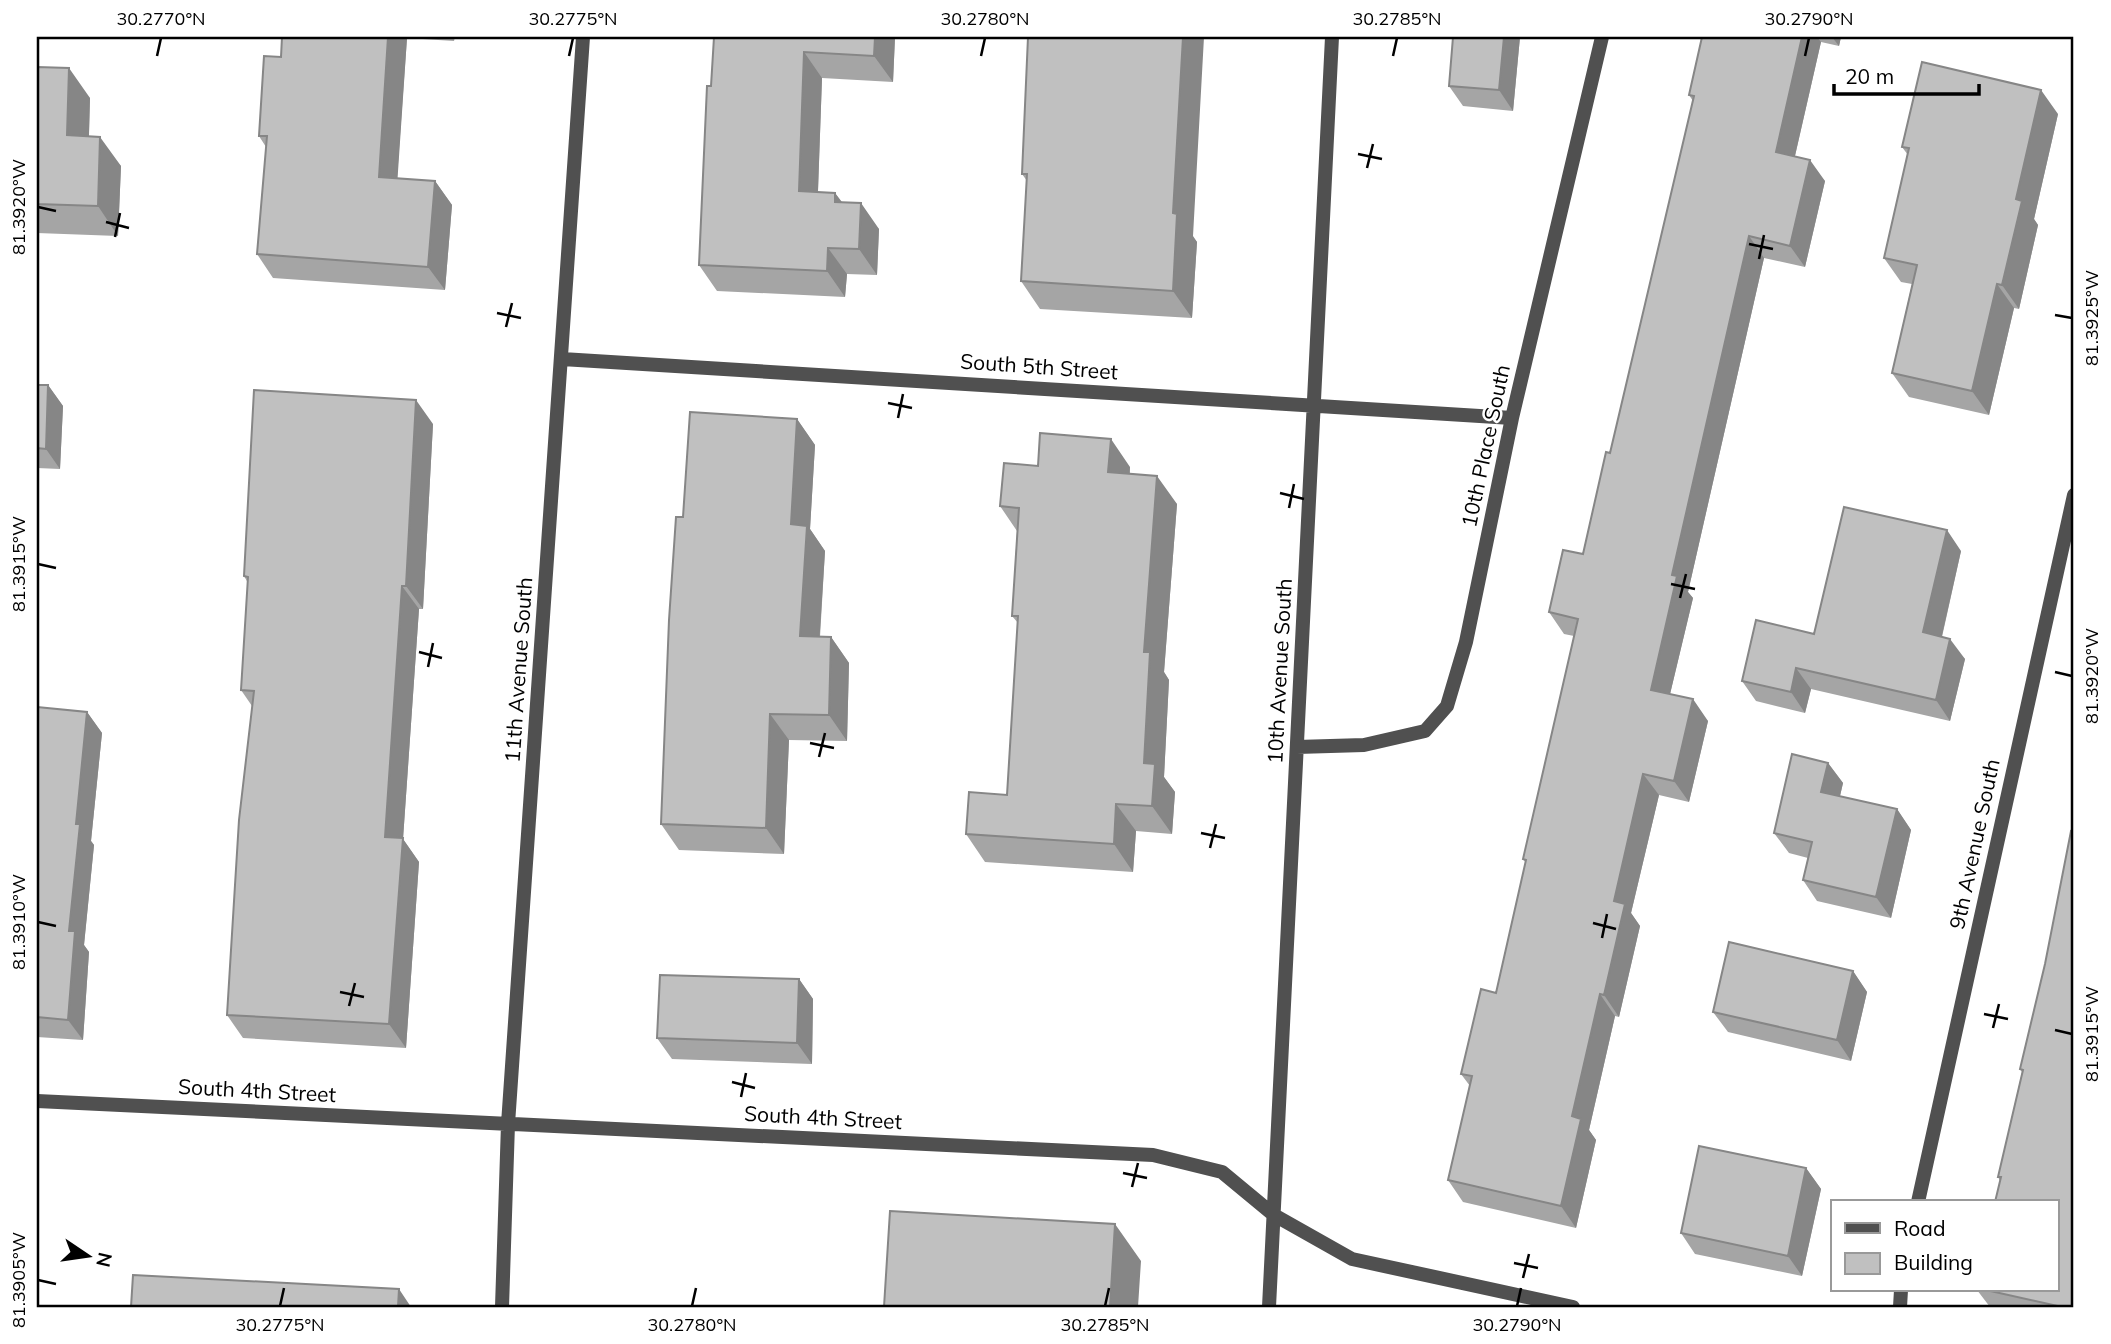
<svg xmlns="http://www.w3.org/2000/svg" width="2111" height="1344" viewBox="0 0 2111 1344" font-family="Mulish,sans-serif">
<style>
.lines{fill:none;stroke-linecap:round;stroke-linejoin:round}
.street{stroke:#505050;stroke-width:14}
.wall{fill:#a5a5a5}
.shaded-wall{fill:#868686}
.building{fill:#c0c0c0;stroke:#868686;stroke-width:2}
.ticks{fill:none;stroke:#000;stroke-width:2.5}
.labels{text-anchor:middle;stroke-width:5;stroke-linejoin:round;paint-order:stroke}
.street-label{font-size:21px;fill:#000;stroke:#fff}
.neatline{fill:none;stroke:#000;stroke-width:2.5}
.ticks-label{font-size:18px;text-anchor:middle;fill:#000}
</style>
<rect width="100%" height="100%" fill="#fff"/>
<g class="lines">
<!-- street -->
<path class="street" d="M 562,359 L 1512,418
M 1297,747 L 1364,745 L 1425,731 L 1447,706 L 1466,642 L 1512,418 L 1602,37
M 37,1101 L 1153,1155 L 1222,1172 L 1274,1215 L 1352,1259 L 1573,1307
M 1918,1202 L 2074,495
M 502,1307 L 508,1124 L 583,37
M 1269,1307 L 1332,37
M 1900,1307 L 1901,1290"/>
</g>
<!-- wall -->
<path class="wall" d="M 282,37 L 455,37 L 454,41 L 407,38 L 397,178 L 435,181 L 452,205 L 445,290 L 273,278 L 257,254 L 266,147 L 259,136 L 281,57 Z
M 714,37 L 895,37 L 893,82 L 822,78 L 818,192 L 835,193 L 842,202 L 879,229 L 877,275 L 847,274 L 845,297 L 717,291 L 699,265 Z
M 1028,37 L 1197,242 L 1192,318 L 1040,309 L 1021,281 L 1027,181 L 1022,174 Z
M 1453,37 L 1520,37 L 1513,111 L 1463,106 L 1449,86 Z
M 1702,37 L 1841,37 L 1839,46 L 1821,42 L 1795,156 L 1825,181 L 1805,267 L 1764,258 L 1688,592 L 1693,598 L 1670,694 L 1708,721 L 1689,802 L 1659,795 L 1631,913 L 1640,926 L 1619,1017 L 1615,1016 L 1589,1130 L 1596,1140 L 1576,1228 L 1463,1202 L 1448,1180 L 1470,1086 L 1461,1074 L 1496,993 L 1526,863 L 1523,859 L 1574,636 L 1564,634 L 1549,612 L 1583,554 L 1610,453 L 1693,101 L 1689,95 Z
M 37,67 L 90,98 L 89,136 L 121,166 L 118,236 L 37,233 Z
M 2058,114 L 2034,219 L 2038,225 L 2019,309 L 2014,308 L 1989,415 L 1909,397 L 1892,373 L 1912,284 L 1901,282 L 1884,258 L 1908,155 L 1902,147 Z
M 37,385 L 48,385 L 63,406 L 60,469 L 37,468 Z
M 797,419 L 815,445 L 810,529 L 825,551 L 820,637 L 831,637 L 849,663 L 847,741 L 789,740 L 784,854 L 679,850 L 661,824 Z
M 433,424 L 423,609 L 419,609 L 403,839 L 419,862 L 406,1048 L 243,1038 L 227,1015 L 252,706 L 241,690 L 248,583 L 244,576 Z
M 1038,466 L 1130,467 L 1130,474 L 1177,504 L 1164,672 L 1169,680 L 1164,777 L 1175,792 L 1172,834 L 1136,831 L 1133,872 L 985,862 L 966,834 L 1007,795 L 1018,623 L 1012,616 L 1017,531 L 1000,506 Z
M 1961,551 L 1942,637 L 1965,659 L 1950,721 L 1811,689 L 1805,713 L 1756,701 L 1742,681 L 1814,634 Z
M 37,707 L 87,712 L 102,733 L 91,841 L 94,845 L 84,945 L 89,952 L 83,1040 L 37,1037 Z
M 1828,763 L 1843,783 L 1840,796 L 1897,809 L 1911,830 L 1891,918 L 1817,901 L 1803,880 L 1808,858 L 1789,853 L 1774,833 Z
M 2045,964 L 2074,1307 L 1990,1307 L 1977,1290 L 2057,1290 L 1998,1177 L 2022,1072 L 2020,1069 Z
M 1853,971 L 1867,992 L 1851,1061 L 1728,1032 L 1713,1012 Z
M 799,979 L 813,999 L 812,1064 L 672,1059 L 657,1038 Z
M 1806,1168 L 1821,1189 L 1802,1276 L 1695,1254 L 1681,1233 Z"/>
<!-- shaded-wall -->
<path class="shaded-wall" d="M 388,37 L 406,37 L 407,38 L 396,201 L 379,177 Z
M 875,37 L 895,37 L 893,82 L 874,56 Z
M 1183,37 L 1204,37 L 1193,236 L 1197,242 L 1192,318 L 1173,291 L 1173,213 Z
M 1504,37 L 1520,37 L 1513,111 L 1499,90 Z
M 1802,37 L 1817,37 L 1821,42 L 1791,173 L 1776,152 Z
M 1832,37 L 1841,37 L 1839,46 Z
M 804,52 L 822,78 L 817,217 L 799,191 Z
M 69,68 L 90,98 L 88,165 L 67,135 Z
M 2041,90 L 2058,114 L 2034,219 L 2038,225 L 2019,309 L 2002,285 L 2016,199 Z
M 100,137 L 121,166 L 118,236 L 98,206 Z
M 1810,160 L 1825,181 L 1805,267 L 1790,246 Z
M 435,181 L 452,205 L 445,290 L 428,267 Z
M 835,193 L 854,219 L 835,202 Z
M 861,203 L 879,229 L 877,275 L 859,249 Z
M 1749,236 L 1764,258 L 1688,592 L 1693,598 L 1666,711 L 1651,690 L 1672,575 Z
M 828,248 L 847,274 L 845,297 L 827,271 Z
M 1997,284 L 2014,308 L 1989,415 L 1972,391 Z
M 48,385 L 63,406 L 60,469 L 46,449 Z
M 416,400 L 433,424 L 423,609 L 406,586 Z
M 797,419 L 815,445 L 810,529 L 825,551 L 818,662 L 800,636 L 791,524 Z
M 1111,439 L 1130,467 L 1127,500 L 1108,472 Z
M 1157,476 L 1177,504 L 1164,672 L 1169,680 L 1164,777 L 1175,792 L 1172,834 L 1152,806 L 1144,763 L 1144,652 Z
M 1947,530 L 1961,551 L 1938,653 L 1923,632 Z
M 402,586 L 419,609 L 403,839 L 419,862 L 406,1048 L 389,1024 L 385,837 Z
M 831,637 L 849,663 L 847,741 L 829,715 Z
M 1950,639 L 1965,659 L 1950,721 L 1936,700 Z
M 1796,668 L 1811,689 L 1805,713 L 1791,692 Z
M 1693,699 L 1708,721 L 1689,802 L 1674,781 Z
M 87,712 L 102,733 L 91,841 L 94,845 L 84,945 L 89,952 L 83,1040 L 68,1020 L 69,931 L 76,824 Z
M 770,714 L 789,740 L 784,854 L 766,828 Z
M 1828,763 L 1843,783 L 1836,813 L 1821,792 Z
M 1643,774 L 1659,795 L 1631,913 L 1640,926 L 1619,1017 L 1604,995 L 1614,901 Z
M 1116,804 L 1136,831 L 1133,872 L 1114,844 Z
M 1897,809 L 1911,830 L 1891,918 L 1876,897 Z
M 1853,971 L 1867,992 L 1851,1061 L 1837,1040 Z
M 799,979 L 813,999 L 812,1064 L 797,1043 Z
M 1600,994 L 1615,1016 L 1589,1130 L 1596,1140 L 1576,1228 L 1561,1206 L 1572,1116 Z
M 1806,1168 L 1821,1189 L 1802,1276 L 1788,1256 Z
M 1115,1224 L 1141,1261 L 1138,1307 L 1110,1307 Z
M 399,1289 L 411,1307 L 398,1307 Z"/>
<!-- building -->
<path class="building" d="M 282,37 L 388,37 L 379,177 L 435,181 L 428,267 L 257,254 L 267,136 L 259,136 L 264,56 L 281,57 Z
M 714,37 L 875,37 L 874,56 L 804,52 L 799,191 L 835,193 L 835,202 L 861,203 L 859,249 L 828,248 L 827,271 L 699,265 L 707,86 L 711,86 Z
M 1028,37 L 1183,37 L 1173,213 L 1177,214 L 1173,291 L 1021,281 L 1027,174 L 1022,174 Z
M 1453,37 L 1504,37 L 1499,90 L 1449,86 Z
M 1702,37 L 1802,37 L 1776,152 L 1810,160 L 1790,246 L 1749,236 L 1672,575 L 1677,576 L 1651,690 L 1693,699 L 1674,781 L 1643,774 L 1614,901 L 1625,904 L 1604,995 L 1600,994 L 1572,1116 L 1581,1119 L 1561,1206 L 1448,1180 L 1472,1076 L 1461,1074 L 1481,989 L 1496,993 L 1526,860 L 1523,859 L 1578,619 L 1549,612 L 1563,550 L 1583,554 L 1606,452 L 1610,453 L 1694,96 L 1689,95 Z
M 1922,62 L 2041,90 L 2016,199 L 2022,201 L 2002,285 L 1997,284 L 1972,391 L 1892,373 L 1917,265 L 1884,258 L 1909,148 L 1902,147 Z
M 37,67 L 69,68 L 67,135 L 100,137 L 98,206 L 37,204 Z
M 37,385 L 48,385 L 46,449 L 37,448 Z
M 254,390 L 416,400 L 406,586 L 402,586 L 385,837 L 403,838 L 389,1024 L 227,1015 L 239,820 L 254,691 L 241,690 L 248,577 L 244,576 Z
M 690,412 L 797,419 L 791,524 L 807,526 L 800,636 L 831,637 L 829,715 L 770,714 L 766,828 L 661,824 L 669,620 L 676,517 L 683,517 Z
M 1040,433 L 1111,439 L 1108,472 L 1157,476 L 1144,652 L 1150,652 L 1144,763 L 1155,764 L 1152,806 L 1116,804 L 1114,844 L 966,834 L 969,792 L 1007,795 L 1018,616 L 1012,616 L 1019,508 L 1000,506 L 1004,463 L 1038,466 Z
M 1844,507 L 1947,530 L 1923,632 L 1950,639 L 1936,700 L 1796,668 L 1791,692 L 1742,681 L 1756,620 L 1814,634 Z
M 37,707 L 87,712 L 76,824 L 80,824 L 69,931 L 75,931 L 68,1020 L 37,1017 Z
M 1792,754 L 1828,763 L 1821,792 L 1897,809 L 1876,897 L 1803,880 L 1812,842 L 1774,833 Z
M 2071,831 L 2074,832 L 2074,1307 L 2062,1307 L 1986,1290 L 2057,1290 L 2057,1202 L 1995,1202 L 2001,1177 L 1998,1177 L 2023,1070 L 2020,1069 L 2045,964 Z
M 1729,942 L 1853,971 L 1837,1040 L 1713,1012 Z
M 660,975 L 799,979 L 797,1043 L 657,1038 Z
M 1699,1146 L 1806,1168 L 1788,1256 L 1681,1233 Z
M 890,1211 L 1115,1224 L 1110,1307 L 884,1307 Z
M 133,1275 L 399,1289 L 398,1307 L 131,1307 Z"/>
<!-- ticks -->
<path class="ticks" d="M 157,56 L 161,38M 569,56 L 573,38M 981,56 L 985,38M 1393,56 L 1397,38M 1805,56 L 1809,38M 1358,154 L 1382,159M 1367,168 L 1373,144M 38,207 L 56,211M 106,222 L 129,228M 115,237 L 120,213M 1749,244 L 1773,249M 1759,259 L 1764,235M 497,313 L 521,318M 2055,315 L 2072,318M 506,327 L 512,303M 888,403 L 912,408M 898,418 L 903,394M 1280,493 L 1304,499M 1289,508 L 1294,484M 38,564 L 56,568M 1671,584 L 1695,589M 1680,598 L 1686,574M 419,652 L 442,658M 428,667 L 433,643M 2055,672 L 2072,676M 810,743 L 834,748M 819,757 L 825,733M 1201,833 L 1225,838M 1210,848 L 1216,824M 38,922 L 56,926M 1593,923 L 1616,929M 1602,938 L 1607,914M 340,992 L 364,997M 349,1006 L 355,983M 1984,1014 L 2008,1019M 1993,1028 L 1999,1004M 2055,1030 L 2072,1034M 732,1082 L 755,1088M 741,1097 L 746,1073M 1123,1173 L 1147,1178M 1132,1187 L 1138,1163M 1514,1263 L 1538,1268M 1523,1278 L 1529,1254M 38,1280 L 56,1284M 280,1306 L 284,1288M 692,1306 L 696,1288M 1105,1306 L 1109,1288M 1517,1306 L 1521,1288"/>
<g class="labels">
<!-- street labels -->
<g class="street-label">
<text transform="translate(1039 367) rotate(4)" y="7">South 5th Street</text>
<text transform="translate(1486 446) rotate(-78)" y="7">10th Place South</text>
<text transform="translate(519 670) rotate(-86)" y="7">11th Avenue South</text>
<text transform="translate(1280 671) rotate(-87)" y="7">10th Avenue South</text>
<text transform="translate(1975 844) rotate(-78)" y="7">9th Avenue South</text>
<text transform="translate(257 1091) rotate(3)" y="7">South 4th Street</text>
<text transform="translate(823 1118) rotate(3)" y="7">South 4th Street</text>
</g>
</g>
<!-- border -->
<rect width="2111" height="1344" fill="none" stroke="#ffffff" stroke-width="77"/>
<!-- legend -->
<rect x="1831" y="1200" width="228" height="91" fill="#ffffff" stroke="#999999" stroke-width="2"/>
<rect x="1845" y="1223" width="35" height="10" fill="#505050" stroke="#999999" stroke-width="2"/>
<text x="1894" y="1236" font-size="21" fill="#000000">Road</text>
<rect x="1845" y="1253" width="35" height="21" fill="#c0c0c0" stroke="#999999" stroke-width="2"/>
<text x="1894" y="1270" font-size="21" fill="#000000">Building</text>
<!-- north arrow -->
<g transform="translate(88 1256) rotate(103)" stroke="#ffffff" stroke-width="5" paint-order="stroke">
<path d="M0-5L12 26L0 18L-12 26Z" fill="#000000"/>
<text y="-10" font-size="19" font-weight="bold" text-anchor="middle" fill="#000000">N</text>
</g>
<!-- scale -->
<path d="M1834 84v10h145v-10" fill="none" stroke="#000000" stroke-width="3.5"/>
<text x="1845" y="84" font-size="21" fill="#000000" stroke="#ffffff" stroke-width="5" paint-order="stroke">20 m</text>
<rect x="38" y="38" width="2034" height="1268" class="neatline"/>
<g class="ticks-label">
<text x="161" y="25">30.2770°N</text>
<text x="573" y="25">30.2775°N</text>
<text x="985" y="25">30.2780°N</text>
<text x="1397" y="25">30.2785°N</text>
<text x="1809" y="25">30.2790°N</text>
<text transform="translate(19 207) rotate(-90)" y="6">81.3920°W</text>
<text transform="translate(2092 318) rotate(-90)" y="6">81.3925°W</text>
<text transform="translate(19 564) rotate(-90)" y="6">81.3915°W</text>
<text transform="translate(2092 676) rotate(-90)" y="6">81.3920°W</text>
<text transform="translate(19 922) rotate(-90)" y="6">81.3910°W</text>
<text transform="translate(2092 1034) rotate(-90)" y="6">81.3915°W</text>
<text transform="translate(19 1280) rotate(-90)" y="6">81.3905°W</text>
<text x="280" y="1331">30.2775°N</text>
<text x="692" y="1331">30.2780°N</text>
<text x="1105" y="1331">30.2785°N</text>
<text x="1517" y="1331">30.2790°N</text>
</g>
</svg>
